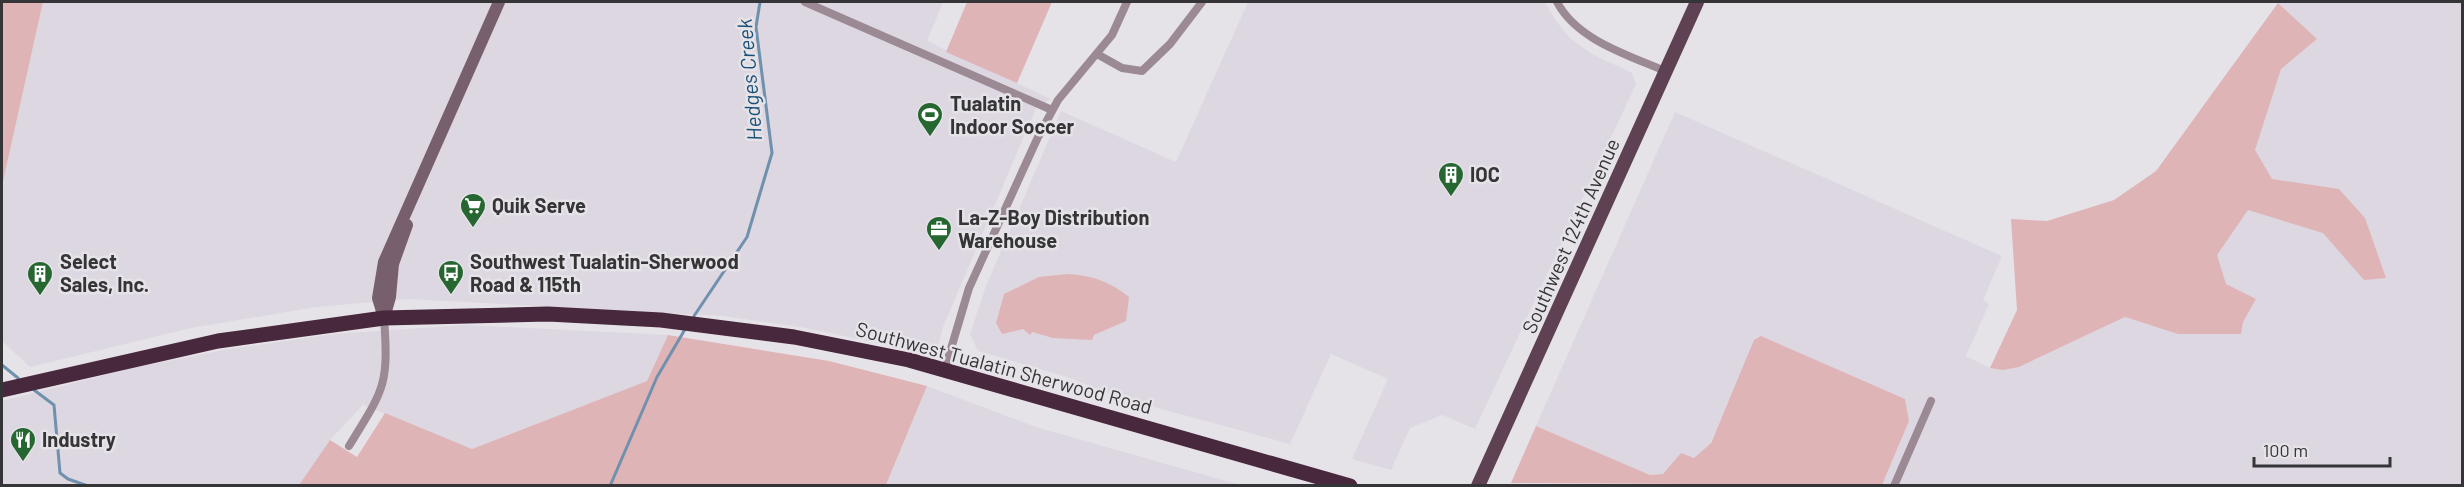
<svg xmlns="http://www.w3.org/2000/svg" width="2464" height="487" viewBox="0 0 2464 487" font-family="Barlow,sans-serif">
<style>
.built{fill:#ddd7e2}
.green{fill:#dfb4b6}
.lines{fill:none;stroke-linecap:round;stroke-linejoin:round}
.stream{stroke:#7091ad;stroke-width:3}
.street{stroke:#9b8a94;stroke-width:8}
.secondary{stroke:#785f6d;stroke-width:12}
.primary{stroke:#5e4152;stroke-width:14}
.highway{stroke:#48283c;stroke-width:15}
.labels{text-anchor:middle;stroke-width:5;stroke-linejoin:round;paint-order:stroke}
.poi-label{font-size:20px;font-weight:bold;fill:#353436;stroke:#e6e3e8;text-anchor:start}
.street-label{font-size:20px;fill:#353436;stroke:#e6e3e8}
.water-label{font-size:21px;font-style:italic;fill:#1a5178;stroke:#e6e3e8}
</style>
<rect width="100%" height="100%" fill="#e6e3e8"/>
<!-- built -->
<path class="built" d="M 43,2 L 943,2 L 927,41 L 1051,99 L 1036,108 L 943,327 L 936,355 L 800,327 L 722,316 L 409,299 L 316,307 L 191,328 L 30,367 L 2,341 L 2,186 Z
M 1248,2 L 1545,2 L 1556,21 L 1570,38 L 1592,54 L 1632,73 L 1636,84 L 1475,429 L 1442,415 L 1410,428 L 1391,470 L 1352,459 L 1388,379 L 1331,354 L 1290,444 L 1121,398 L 1067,377 L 978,351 L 970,334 L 986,286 L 1061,111 L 1176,162 Z
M 2279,2 L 2462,2 L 2462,485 L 1882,485 L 1909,421 L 1905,399 L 1757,337 L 1710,443 L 1694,459 L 1681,454 L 1663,474 L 1650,475 L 1536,426 L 1675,112 L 2002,256 L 1983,300 L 1989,304 L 1966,356 L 1990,368 L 2003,370 L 2019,367 L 2125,317 L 2178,334 L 2119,281 L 2203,106 Z
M 465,325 L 668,335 L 647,381 L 472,449 L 363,405 L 330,440 L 299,485 L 2,485 L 2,401 L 133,368 L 223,350 L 334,334 Z
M 927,386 L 1036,427 L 1240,485 L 886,486 Z"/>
<!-- green -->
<path class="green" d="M 2,2 L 43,2 L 2,186 Z
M 967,2 L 1052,2 L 1017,83 L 946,52 Z
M 2278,3 L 2317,39 L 2281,69 L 2255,150 L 2272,179 L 2339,189 L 2365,218 L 2386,278 L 2364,280 L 2323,233 L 2248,210 L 2217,255 L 2226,284 L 2256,299 L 2243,322 L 2241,334 L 2178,334 L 2125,317 L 2019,367 L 2003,370 L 1990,368 L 2017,310 L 2011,219 L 2047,221 L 2114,200 L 2156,171 Z
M 1068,274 C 1091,275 1111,282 1129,297 L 1126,321 L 1094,335 L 1092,340 L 1053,338 L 1032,332 L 1030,335 L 1023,329 L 1002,334 L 996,323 L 1004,294 L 1039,277 Z
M 668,335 L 829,361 L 927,386 L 886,485 L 299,485 L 330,440 L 357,457 L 385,413 L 472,449 L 647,381 Z
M 1761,336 L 1905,399 L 1909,421 L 1882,485 L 1511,483 L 1536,426 L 1650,475 L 1663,474 L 1681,453 L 1694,458 L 1711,443 L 1754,340 Z"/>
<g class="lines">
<!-- stream -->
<path class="stream" d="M 694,316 L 747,237 L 772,153 L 756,27 L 760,2
M 2,365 L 18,378
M 34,390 L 54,405 L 60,473 L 68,479 L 88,486
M 610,486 L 657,377 L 684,331"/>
<!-- street -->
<path class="street" d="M 805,2 L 1052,110
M 1557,2 C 1577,40 1628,55 1665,71
M 1097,54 L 1122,68 L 1142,71 L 1170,44 L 1202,2
M 945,369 L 969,288 L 1038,137 L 1058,100 L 1112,35 L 1127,2
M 349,446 C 384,389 389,386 384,318
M 1894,486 L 1931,401"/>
<!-- secondary -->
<path class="secondary" d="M 384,318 L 378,298 L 384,262 L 499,2
M 384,318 L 390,297 L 393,264 L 407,225"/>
<!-- primary -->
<path class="primary" d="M 1478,486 L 1697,2"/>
<!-- highway -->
<path class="highway" d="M 2,390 L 218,341 L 384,318 L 548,314 L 661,320 L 794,337 L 909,360 L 1350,486"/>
</g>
<!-- icons -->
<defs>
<symbol id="stadium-pin" viewBox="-11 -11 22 30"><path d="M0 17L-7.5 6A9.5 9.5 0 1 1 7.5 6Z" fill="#266630" stroke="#e6e3e8"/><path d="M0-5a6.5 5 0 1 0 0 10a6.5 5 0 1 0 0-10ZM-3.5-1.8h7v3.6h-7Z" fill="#fff"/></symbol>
<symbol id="building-pin" viewBox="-11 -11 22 30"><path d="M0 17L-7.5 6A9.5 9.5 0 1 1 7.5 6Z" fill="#266630" stroke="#e6e3e8"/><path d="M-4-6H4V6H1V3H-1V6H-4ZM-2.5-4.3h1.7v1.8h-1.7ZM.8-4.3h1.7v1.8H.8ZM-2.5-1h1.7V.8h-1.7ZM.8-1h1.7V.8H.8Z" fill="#fff"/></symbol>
<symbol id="supermarket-pin" viewBox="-11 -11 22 30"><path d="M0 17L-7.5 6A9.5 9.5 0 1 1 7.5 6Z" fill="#266630" stroke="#e6e3e8"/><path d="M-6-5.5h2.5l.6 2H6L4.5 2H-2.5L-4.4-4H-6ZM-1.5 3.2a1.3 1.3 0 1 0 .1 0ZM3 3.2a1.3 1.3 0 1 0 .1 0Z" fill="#fff"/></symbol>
<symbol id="office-pin" viewBox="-11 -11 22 30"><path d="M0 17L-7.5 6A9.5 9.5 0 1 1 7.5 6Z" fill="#266630" stroke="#e6e3e8"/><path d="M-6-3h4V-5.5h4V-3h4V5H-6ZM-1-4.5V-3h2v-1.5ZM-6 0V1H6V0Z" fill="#fff"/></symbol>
<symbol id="bus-pin" viewBox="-11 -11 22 30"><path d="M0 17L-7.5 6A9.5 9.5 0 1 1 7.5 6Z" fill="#266630" stroke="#e6e3e8"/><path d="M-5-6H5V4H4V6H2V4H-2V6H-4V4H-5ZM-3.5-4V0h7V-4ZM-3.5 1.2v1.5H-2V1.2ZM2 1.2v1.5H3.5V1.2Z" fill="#fff"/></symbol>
<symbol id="restaurant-pin" viewBox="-11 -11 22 30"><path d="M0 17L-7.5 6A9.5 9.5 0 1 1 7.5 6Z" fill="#266630" stroke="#e6e3e8"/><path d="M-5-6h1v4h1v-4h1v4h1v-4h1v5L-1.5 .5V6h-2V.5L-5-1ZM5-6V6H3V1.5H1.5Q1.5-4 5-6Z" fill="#fff"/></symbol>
</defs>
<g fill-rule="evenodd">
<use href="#stadium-pin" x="915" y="100" width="30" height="40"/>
<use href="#building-pin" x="1436" y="160" width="30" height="40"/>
<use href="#supermarket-pin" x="458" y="191" width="30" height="40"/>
<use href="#office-pin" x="924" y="214" width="30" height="40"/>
<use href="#bus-pin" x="436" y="258" width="30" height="40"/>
<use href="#building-pin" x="25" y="259" width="30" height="40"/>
<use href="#restaurant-pin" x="8" y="425" width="30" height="40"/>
</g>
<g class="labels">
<!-- poi labels -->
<g class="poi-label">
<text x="950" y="111">Tualatin<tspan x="950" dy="23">Indoor Soccer</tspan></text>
<text x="1470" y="182">IOC</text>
<text x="492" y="213">Quik Serve</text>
<text x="958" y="225">La-Z-Boy Distribution<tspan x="958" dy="23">Warehouse</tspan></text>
<text x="60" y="269">Select<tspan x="60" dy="23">Sales, Inc.</tspan></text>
<text x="470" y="269">Southwest Tualatin-Sherwood<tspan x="470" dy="23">Road &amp; 115th</tspan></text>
<text x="42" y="447">Industry</text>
</g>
<!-- street labels -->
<g class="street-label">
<text transform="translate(1571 236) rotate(-66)" y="7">Southwest 124th Avenue</text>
<text transform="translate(1004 368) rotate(15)" y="7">Southwest Tualatin Sherwood Road</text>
</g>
<!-- water labels -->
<g class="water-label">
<text transform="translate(750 80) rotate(-95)" y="7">Hedges Creek</text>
</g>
</g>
<!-- border -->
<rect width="2464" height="487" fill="none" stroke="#353436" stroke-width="6"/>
<!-- scale -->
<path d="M2254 457v9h136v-9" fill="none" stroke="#353436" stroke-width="3"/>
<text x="2263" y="457" font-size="18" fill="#353436" stroke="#e6e3e8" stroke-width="4.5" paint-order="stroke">100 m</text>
</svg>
